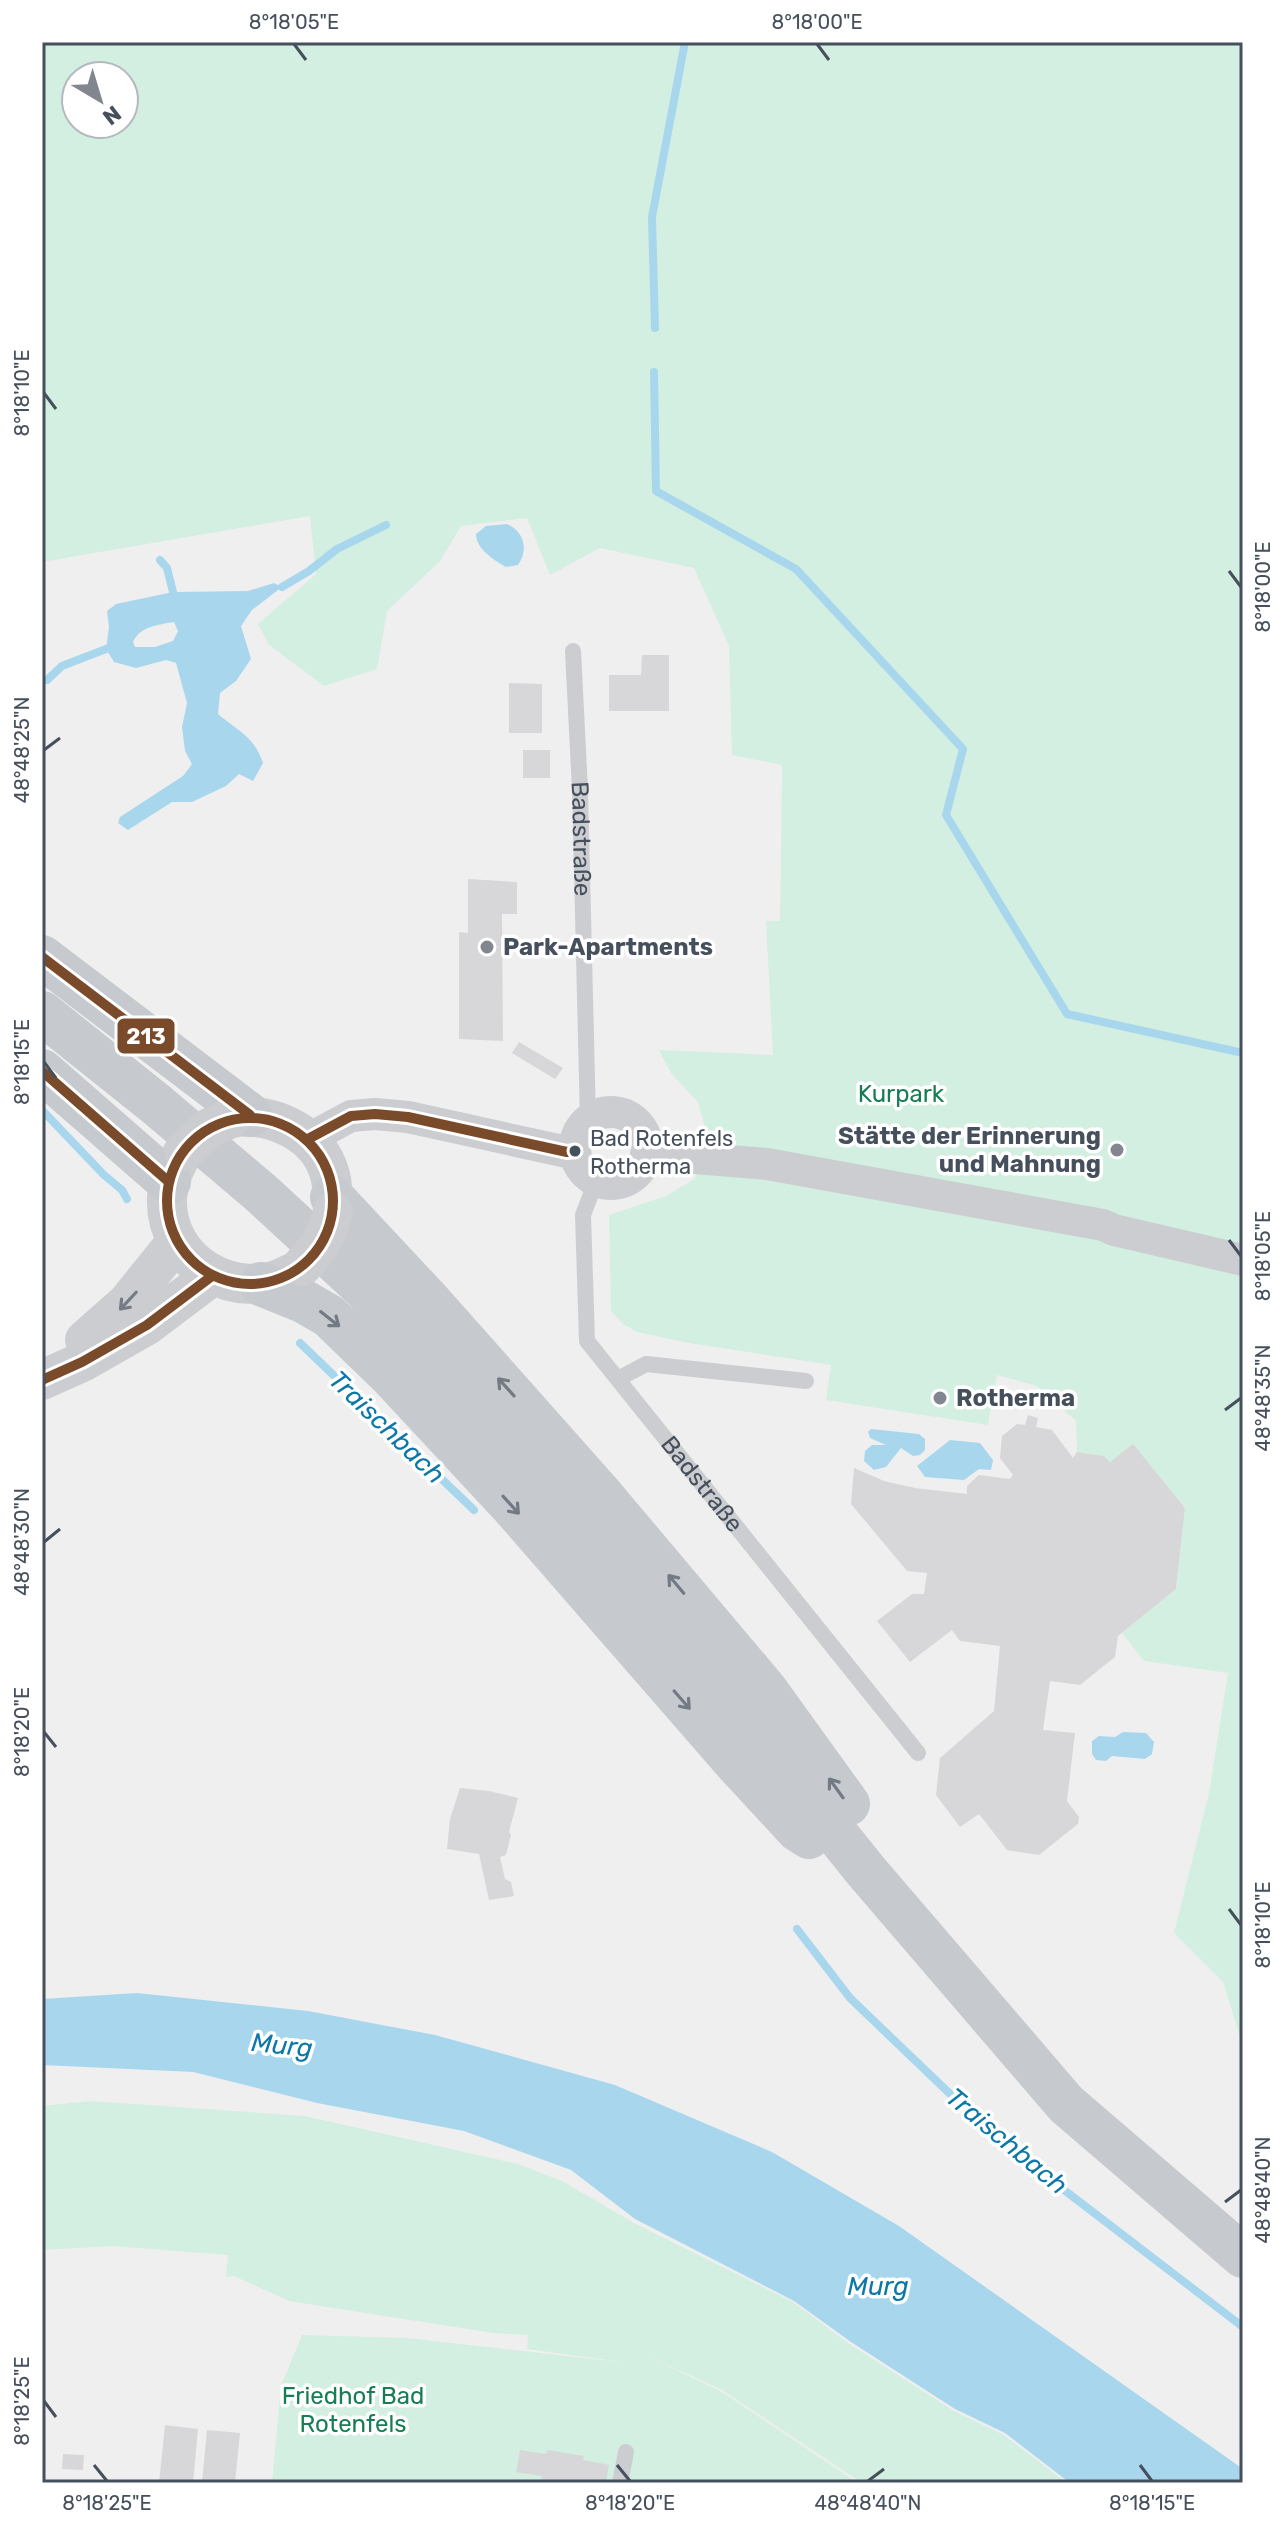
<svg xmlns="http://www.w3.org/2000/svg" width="1285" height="2525" viewBox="0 0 1285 2525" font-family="Rubik,sans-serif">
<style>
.green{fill:#d3efe1;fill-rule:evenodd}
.water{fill:#a8d7ed;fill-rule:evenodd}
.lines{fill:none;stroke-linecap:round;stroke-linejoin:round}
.stream{stroke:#a8d7ed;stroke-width:8}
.building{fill:#d7d7d9}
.service{stroke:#cbcdd0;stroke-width:16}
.minor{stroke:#cbcdd0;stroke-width:32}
.tertiary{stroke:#cbcdd0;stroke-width:40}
.primary{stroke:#c6cace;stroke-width:44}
.tertiary-bridge{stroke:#cbcdd0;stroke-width:40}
.bus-1-casing{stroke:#fff;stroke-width:16}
.bus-1{stroke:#7a4b2a;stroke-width:10}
.oneway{stroke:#757b85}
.oneway2{stroke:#737a84}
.ticks{fill:none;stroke:#464f5c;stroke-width:3}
.poi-dot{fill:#82878f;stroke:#fff;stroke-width:3}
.bus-dot{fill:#464f5c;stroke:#fff;stroke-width:3}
.labels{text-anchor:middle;stroke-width:7;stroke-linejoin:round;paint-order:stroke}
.bus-label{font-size:22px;fill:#464f5c;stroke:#fff;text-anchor:start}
.street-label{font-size:24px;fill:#464f5c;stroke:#fff}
.poi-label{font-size:24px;font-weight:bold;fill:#464f5c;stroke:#fff;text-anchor:start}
.park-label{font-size:24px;fill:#177d54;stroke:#fff}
.water-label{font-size:26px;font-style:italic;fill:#0c78a9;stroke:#fff}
.line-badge{stroke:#fff;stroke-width:3}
.badge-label{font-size:22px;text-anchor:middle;font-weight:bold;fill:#fff}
.neatline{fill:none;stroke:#464f5c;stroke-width:3}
.ticks-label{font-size:20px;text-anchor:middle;fill:#464f5c}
</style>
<rect width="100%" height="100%" fill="#f0efef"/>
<!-- green -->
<path class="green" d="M 42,42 L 1243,42 L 1243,2046 L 1223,1982 L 1174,1933 L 1209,1793 L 1228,1673 L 1144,1661 L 1122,1633 L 1176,1589 L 1185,1508 L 1133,1445 L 1110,1462 L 1104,1456 L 1077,1452 L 1076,1421 L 1037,1386 L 997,1375 L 988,1425 L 826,1400 L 831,1365 L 689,1343 L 637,1332 L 623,1324 L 611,1311 L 609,1215 L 666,1196 L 694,1179 L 708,1159 L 708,1139 L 698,1102 L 671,1073 L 659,1050 L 773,1055 L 766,921 L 780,921 L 782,765 L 732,755 L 729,646 L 694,568 L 600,548 L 550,575 L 527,518 L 461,526 L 440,561 L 387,611 L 377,669 L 324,686 L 269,645 L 258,624 L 316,574 L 310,516 L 42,562 ZM 76,76 L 124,76 L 124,124 L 76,124 Z
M 90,2101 L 305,2116 L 518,2164 L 562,2181 L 634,2223 L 793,2302 L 848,2343 L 954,2411 L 1004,2435 L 1067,2483 L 862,2483 L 722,2390 L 648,2356 L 722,2392 L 858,2483 L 272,2483 L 281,2386 L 302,2335 L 407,2338 L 629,2363 L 527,2349 L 528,2335 L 493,2333 L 289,2301 L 234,2276 L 226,2277 L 228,2255 L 114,2246 L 42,2250 L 42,2106 Z"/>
<!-- water -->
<path class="water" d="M 507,524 C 524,531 529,550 518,565 L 506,567 C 494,560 476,549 476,534 L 486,526 Z
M 274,583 L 282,587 L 252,610 L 241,626 L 251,659 L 236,681 L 220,693 L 218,714 C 238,731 254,736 263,763 L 253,781 L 239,774 L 226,786 L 192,802 L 172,802 L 128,830 L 118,823 L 120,817 L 183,776 L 192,764 L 185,751 L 182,727 L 187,703 L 176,663 L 166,660 L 136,668 L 114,662 L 106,649 L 109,627 L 107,611 L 116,604 L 173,592 L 248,591 ZM 174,622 L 178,631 L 173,641 L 155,647 L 135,647 L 133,642 C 140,626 158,625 174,622 Z
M 871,1429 L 919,1434 L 925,1439 L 925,1450 L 920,1455 L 913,1456 L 901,1448 L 886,1467 L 874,1470 L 864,1461 L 865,1451 L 872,1445 L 886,1445 L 870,1438 L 868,1432 Z
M 950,1440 L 980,1443 L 993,1460 L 991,1470 L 979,1469 L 964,1480 L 925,1477 L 917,1466 Z
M 1123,1732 L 1146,1733 L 1154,1742 L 1152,1754 L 1145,1759 L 1112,1756 L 1106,1761 L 1096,1760 L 1092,1754 L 1092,1741 L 1099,1736 L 1115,1737 Z
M 137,1993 L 308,2011 L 435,2035 L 615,2085 L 772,2152 L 899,2226 L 1243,2469 L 1243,2483 L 1070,2483 L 1005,2433 L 955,2409 L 851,2342 L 794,2301 L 635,2219 L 571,2170 L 464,2131 L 317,2103 L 193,2072 L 42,2065 L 42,1999 Z"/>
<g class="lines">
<!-- stream -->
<path class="stream" d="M 655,328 L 652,217 L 685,42
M 654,372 L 656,491 L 796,569 L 963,749 L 946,815 L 1067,1014 L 1243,1053
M 160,560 L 167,568 L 173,592
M 282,587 L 309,571 L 337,549 L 386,525
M 47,680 L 62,666 L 106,649
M 42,1110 L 104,1175 L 122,1190 L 127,1199
M 300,1343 L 474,1510
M 797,1929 L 850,1998 L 995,2137 L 1243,2327"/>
</g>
<!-- building -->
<path class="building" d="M 642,655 L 669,655 L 669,711 L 609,711 L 609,675 L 641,675 Z
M 509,683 L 542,684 L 542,733 L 509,733 Z
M 523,750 L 550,750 L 550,778 L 523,778 Z
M 468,879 L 517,882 L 517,914 L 502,914 L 503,1041 L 459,1039 L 459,932 L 468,933 Z
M 519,1042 L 563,1068 L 555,1079 L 512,1053 Z
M 1028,1415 L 1038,1418 L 1036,1427 L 1052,1430 L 1073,1458 L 1077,1452 L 1104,1456 L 1110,1462 L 1133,1444 L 1185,1508 L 1176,1589 L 1118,1636 L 1115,1657 L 1080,1685 L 1050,1681 L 1043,1730 L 1075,1733 L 1067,1801 L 1079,1817 L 1078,1824 L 1039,1855 L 1007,1850 L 979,1814 L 960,1827 L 936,1795 L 940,1758 L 994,1711 L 1000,1646 L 960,1641 L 952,1630 L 910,1662 L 877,1621 L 912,1594 L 924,1594 L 927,1573 L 907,1571 L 851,1504 L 854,1468 L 884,1481 L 915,1488 L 967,1494 L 967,1486 L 979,1475 L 1010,1479 L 1013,1475 L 1000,1458 L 1002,1436 L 1017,1424 L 1025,1425 Z
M 460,1788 L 489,1791 L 518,1798 L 509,1832 L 511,1835 L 506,1855 L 500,1857 L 505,1879 L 511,1882 L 514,1896 L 489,1900 L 479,1854 L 447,1849 L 450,1819 Z
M 165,2425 L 198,2429 L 193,2483 L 159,2483 Z
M 207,2430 L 240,2433 L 235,2483 L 202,2483 Z
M 520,2450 L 546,2454 L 547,2450 L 584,2456 L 583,2460 L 609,2465 L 606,2483 L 541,2483 L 542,2476 L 516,2472 Z
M 63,2454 L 84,2455 L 83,2470 L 62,2469 Z"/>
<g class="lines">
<!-- service -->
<g class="service">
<path id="s1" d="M 573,651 L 580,790 L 588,1121"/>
<path id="s2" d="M 596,1181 L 583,1215 L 587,1341 L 918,1753"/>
<path d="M 618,1379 L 646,1364 L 806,1381"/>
<path d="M 620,2483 L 626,2452"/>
</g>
<!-- minor -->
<path class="minor" d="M575 1148a36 36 0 1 1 72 0a36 36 0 1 1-72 0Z
M 308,1139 L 351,1116 L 375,1114 L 408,1117 L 567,1152 L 575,1151
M 646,1154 L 767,1164 L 1103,1225 L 1114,1230 L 1243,1260"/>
<!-- tertiary -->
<path class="tertiary" d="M 231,1118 C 271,1111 319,1133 330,1175 C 333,1186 333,1200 333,1212
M 184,1151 C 175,1166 168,1180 167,1198 C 164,1262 237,1305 292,1273
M 85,1340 L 127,1303 L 177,1241
M 42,1380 L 82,1362 L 147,1325 L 212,1276"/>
<!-- primary -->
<path class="primary" d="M 42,957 L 250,1115
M 42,1013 L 156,1104 L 261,1193 L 363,1287 L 452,1382 L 647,1605 L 749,1725 L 866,1871 L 1066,2104 L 1243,2256
M 42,1071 L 169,1182
M 332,1197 L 432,1304 L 598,1491 L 765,1689 L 848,1804
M 261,1284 L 303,1301 L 329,1316 L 392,1377 L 513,1507 L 736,1763 L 798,1830 L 809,1837"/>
<!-- tertiary-bridge -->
<path class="tertiary-bridge" d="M 184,1151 L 209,1128 L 231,1118
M 302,1266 C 319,1249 327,1235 333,1212"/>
<defs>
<path id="bus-1" d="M 42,957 L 250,1115
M 42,1071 L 169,1182
M167 1201a83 83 0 1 1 166 0a83 83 0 1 1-166 0Z
M 308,1139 L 351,1116 L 375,1114 L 408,1117 L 567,1152 L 575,1151
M 42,1380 L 82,1362 L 147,1325 L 212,1276"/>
</defs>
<!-- bus-1 casing -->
<use href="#bus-1" class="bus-1-casing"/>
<!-- bus-1 -->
<use href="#bus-1" class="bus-1"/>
</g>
<!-- one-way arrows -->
<defs><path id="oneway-shaft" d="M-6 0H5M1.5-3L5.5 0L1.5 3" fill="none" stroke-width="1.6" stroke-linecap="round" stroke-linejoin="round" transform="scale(2)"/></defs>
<use class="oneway" href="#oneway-shaft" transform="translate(128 1301) rotate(133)"/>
<g class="oneway2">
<use href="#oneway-shaft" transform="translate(330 1319) rotate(38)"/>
<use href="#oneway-shaft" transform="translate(506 1387) rotate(-132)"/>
<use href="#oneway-shaft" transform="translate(511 1505) rotate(48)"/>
<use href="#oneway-shaft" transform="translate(676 1584) rotate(-130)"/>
<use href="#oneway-shaft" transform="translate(682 1700) rotate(49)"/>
<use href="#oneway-shaft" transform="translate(836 1788) rotate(-126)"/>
</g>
<!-- ticks -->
<path class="ticks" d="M 294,44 L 306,60M 817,44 L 829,60M 44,393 L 56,409M 1229,571 L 1241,587M 44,750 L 60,738M 44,1062 L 56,1078M 1229,1240 L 1241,1256M 1225,1410 L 1241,1398M 44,1542 L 60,1529M 44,1732 L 56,1747M 1229,1909 L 1241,1925M 1225,2202 L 1241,2190M 44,2401 L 56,2417M 94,2465 L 107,2481M 617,2465 L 630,2481M 1140,2465 L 1152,2481M 868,2481 L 884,2469"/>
<!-- markers -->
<g class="poi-dot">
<circle cx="487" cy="947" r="8"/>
<circle cx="1117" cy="1150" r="8"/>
<circle cx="940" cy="1398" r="8"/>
</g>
<circle class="bus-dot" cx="575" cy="1151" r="7"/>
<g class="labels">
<!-- bus labels -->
<g class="bus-label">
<text x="590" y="1146">Bad Rotenfels<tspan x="590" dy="28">Rotherma</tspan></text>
</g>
<!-- street labels -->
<g class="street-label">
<text dy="8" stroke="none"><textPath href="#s1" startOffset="188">Badstraße</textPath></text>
<text dy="8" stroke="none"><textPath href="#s2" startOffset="346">Badstraße</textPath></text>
</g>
<!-- poi labels -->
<g class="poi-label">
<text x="503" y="955">Park-Apartments</text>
<text x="1101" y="1144" text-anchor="end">Stätte der Erinnerung<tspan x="1101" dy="28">und Mahnung</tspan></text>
<text x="956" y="1406">Rotherma</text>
</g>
<!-- park labels -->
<g class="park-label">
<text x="901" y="1102">Kurpark</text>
<text x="353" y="2404">Friedhof Bad<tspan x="353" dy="28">Rotenfels</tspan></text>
</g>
<!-- water labels -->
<g class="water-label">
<text transform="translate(387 1427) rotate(44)" y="9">Traischbach</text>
<text transform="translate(282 2045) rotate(6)" y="9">Murg</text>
<text transform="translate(1007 2141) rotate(40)" y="9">Traischbach</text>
<text x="878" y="2295">Murg</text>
</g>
</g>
<rect class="line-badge" x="116" y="1017" width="60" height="38" rx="8" fill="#7a4b2a"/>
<g class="badge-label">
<text x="146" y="1044">213</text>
</g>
<!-- border -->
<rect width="1285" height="2525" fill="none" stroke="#ffffff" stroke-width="88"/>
<!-- north arrow -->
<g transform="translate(100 100) rotate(142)"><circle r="38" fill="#ffffff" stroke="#b5b9be" stroke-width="2"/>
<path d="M0-6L14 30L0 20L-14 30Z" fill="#82878f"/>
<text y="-12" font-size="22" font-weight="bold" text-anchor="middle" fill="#464f5c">N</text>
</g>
<rect x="44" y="44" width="1197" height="2437" class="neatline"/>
<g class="ticks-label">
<text x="294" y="29">8°18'05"E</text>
<text x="817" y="29">8°18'00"E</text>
<text transform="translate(22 393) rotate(-90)" y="7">8°18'10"E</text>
<text transform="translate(1263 587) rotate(-90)" y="7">8°18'00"E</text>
<text transform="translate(22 750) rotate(-90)" y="7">48°48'25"N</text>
<text transform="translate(22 1062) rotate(-90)" y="7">8°18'15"E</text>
<text transform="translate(1263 1256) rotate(-90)" y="7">8°18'05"E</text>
<text transform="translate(1263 1398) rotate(-90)" y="7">48°48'35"N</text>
<text transform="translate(22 1542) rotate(-90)" y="7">48°48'30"N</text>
<text transform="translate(22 1732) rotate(-90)" y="7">8°18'20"E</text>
<text transform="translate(1263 1925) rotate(-90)" y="7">8°18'10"E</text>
<text transform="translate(1263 2190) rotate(-90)" y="7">48°48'40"N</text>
<text transform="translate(22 2401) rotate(-90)" y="7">8°18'25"E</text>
<text x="107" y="2510">8°18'25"E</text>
<text x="630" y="2510">8°18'20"E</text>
<text x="868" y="2510">48°48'40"N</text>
<text x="1152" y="2510">8°18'15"E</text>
</g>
</svg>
